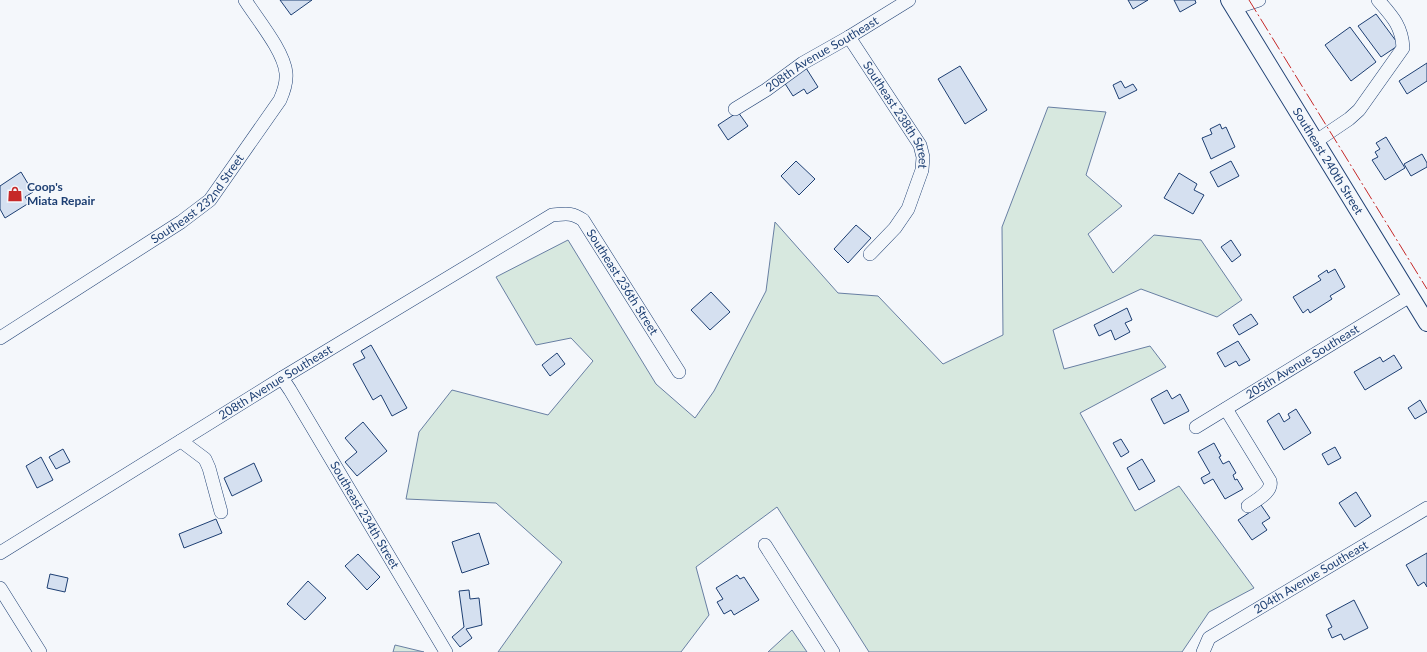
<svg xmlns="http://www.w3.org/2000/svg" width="1427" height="652" viewBox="0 0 1427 652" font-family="Lato,sans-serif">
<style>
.green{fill:#d7e8df;stroke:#687fa3}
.building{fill:#d5e0f0;stroke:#1d3f73}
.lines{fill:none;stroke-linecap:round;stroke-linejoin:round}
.minor-casing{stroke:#1d3f73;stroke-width:14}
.major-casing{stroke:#1d3f73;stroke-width:18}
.minor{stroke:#f4f7fb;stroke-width:13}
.major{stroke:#f4f7fb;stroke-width:16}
.power{stroke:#c62828;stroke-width:1;stroke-dasharray:14 3 2 3;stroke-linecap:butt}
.labels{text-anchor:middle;stroke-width:3;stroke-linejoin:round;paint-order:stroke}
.street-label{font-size:12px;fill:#1d3f73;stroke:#f4f7fb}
.poi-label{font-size:12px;font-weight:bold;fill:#1d3f73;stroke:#f4f7fb;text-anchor:start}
</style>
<rect width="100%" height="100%" fill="#f4f7fb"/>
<!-- green -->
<path class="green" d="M 1048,107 L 1106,112 L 1086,175 L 1122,206 L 1088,234 L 1113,273 L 1154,235 L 1201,240 L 1242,300 L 1217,317 L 1141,289 L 1053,330 L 1064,369 L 1150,346 L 1166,367 L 1080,413 L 1135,511 L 1179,486 L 1254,588 L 1209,612 L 1182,652 L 869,652 L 777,507 L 696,567 L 709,615 L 681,652 L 498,652 L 562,562 L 496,503 L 406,499 L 419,432 L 452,390 L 548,415 L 593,361 L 571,338 L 536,345 L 496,277 L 568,240 L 656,384 L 695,418 L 714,391 L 766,291 L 775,222 L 838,293 L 878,296 L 943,364 L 1003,335 L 1002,227 Z
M 792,630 L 807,652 L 768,652 Z
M 395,645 L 424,652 L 393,652 Z"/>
<!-- building -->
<path class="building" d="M 280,0 L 312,0 L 291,15 Z
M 1128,0 L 1148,0 L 1133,9 Z
M 1174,0 L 1195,0 L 1196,3 L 1180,12 Z
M 1376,14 L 1399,45 L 1381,57 L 1358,26 Z
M 1350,27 L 1376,62 L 1351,81 L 1325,45 Z
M 1427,63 L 1427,81 L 1407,94 L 1399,81 Z
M 960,66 L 987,110 L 965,124 L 938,79 Z
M 806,68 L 818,87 L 807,94 L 804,89 L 793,96 L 784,82 Z
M 1121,81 L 1125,88 L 1133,84 L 1137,90 L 1119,99 L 1113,85 Z
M 738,112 L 748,126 L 728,140 L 718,125 Z
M 1220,124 L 1222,129 L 1226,127 L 1235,147 L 1211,159 L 1202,138 L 1212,134 L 1210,129 Z
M 1386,137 L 1405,168 L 1385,180 L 1372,160 L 1378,157 L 1375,152 L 1380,149 L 1376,143 Z
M 1422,154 L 1427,163 L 1427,167 L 1411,176 L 1404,164 Z
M 796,161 L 815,179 L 799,195 L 781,176 Z
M 1231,161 L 1239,176 L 1218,187 L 1210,172 Z
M 21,172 L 33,192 L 25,197 L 29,203 L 5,218 L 0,209 L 0,186 Z
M 1179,173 L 1197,184 L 1194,190 L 1204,195 L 1193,214 L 1164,198 Z
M 856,225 L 871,238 L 848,263 L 834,249 Z
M 1231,240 L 1241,255 L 1232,262 L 1221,247 Z
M 1335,269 L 1345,287 L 1330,296 L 1332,299 L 1310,313 L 1308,309 L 1303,313 L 1293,297 L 1321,280 L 1318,276 L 1327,270 L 1328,273 Z
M 711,292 L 730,312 L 710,330 L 691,310 Z
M 1127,308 L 1132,320 L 1125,323 L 1130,332 L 1115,340 L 1111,330 L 1099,336 L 1094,325 Z
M 1251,314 L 1258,324 L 1239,335 L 1233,325 Z
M 1238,341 L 1250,360 L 1239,366 L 1236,361 L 1225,367 L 1217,353 Z
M 371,345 L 407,408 L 392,416 L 381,395 L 373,400 L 353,364 L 365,358 L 361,351 Z
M 557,353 L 565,364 L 550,376 L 542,365 Z
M 1394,355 L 1402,368 L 1365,390 L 1354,372 L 1380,357 L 1383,362 Z
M 1167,390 L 1172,399 L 1180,394 L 1189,411 L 1164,424 L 1151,399 Z
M 1420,400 L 1427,412 L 1415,419 L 1408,408 Z
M 1296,409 L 1311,433 L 1284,450 L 1267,421 L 1279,413 L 1284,422 L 1290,418 L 1288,414 Z
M 363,422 L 387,451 L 357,476 L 345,462 L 357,452 L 345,438 Z
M 1121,439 L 1129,452 L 1121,457 L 1113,443 Z
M 1214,443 L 1221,456 L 1219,457 L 1223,464 L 1229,461 L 1236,473 L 1233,475 L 1235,480 L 1237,479 L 1243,489 L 1225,499 L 1213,479 L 1204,484 L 1201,478 L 1210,473 L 1198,452 Z
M 1335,447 L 1341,458 L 1328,465 L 1322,454 Z
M 63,449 L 70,462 L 56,469 L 49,457 Z
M 41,457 L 53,480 L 37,488 L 26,466 Z
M 1142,459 L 1155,481 L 1139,490 L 1127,468 Z
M 254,463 L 262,481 L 232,496 L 224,478 Z
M 1356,492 L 1371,516 L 1355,527 L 1339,503 Z
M 1261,505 L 1270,518 L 1262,523 L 1267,530 L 1252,540 L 1238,520 Z
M 216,519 L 222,533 L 184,548 L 179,534 Z
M 479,533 L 489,564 L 462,573 L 452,542 Z
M 1427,553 L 1427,587 L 1424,582 L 1418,586 L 1406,565 Z
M 358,554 L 380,577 L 367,590 L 345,566 Z
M 50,574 L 68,578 L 65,592 L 47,588 Z
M 737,575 L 740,579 L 744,577 L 759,600 L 734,615 L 731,610 L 724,614 L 717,602 L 723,599 L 716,588 Z
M 308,581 L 326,598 L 305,620 L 287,604 Z
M 469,590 L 470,599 L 479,598 L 482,625 L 466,629 L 472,638 L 460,647 L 452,637 L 464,627 L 459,591 Z
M 1354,600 L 1368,628 L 1344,640 L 1341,634 L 1332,638 L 1328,629 L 1332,627 L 1326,615 Z"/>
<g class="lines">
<defs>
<g id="minor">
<path d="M 1234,8 L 1259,0"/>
<path id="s1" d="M 849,37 L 920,145 L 923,157 L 922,170 L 908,209 L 895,228 L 870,254"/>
<path id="s2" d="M 735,109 L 766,90 L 803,63 L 849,37 L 909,0"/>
<path d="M 1315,142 L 1349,119 L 1359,110 L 1403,48 C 1402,26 1392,16 1378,0"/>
<path id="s3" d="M 0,338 L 181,222 L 210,200 L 280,100 C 284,91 287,83 286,73 C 284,51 257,19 245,0"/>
<path id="s4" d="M 282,378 L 290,390 L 446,652"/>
<path d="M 1226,409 L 1270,481 C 1273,492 1256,500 1248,506"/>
<path id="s5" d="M 1196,427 L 1410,296"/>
<path d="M 181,441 L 205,459 L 209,468 L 221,512"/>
<path d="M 765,545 L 833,652"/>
<path id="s6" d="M 0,553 L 282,378 L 552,215 C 566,214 571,212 583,220 L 679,372"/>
<path d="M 0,588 L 40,652"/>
<path id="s7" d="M 1203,652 L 1209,638 L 1427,508"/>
</g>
<g id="major">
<path id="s8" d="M 1229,0 L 1427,323"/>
</g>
</defs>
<!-- minor casing -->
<use href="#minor" class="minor-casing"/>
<!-- major casing -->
<use href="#major" class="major-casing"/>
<!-- minor -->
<use href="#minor" class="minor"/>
<!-- major -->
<use href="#major" class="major"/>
<!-- power -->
<path class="power" d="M 1249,0 L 1427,289"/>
</g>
<!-- icons -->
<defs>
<symbol id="shop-bare" viewBox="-9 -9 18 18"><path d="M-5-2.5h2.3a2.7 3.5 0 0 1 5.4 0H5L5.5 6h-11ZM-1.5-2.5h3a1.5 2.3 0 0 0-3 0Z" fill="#c62828" stroke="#f4f7fb" stroke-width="2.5" paint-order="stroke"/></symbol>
</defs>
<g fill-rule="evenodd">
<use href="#shop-bare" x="4" y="183" width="22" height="22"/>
</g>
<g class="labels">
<!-- street labels -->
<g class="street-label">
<text dy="4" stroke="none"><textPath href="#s2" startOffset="103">208th Avenue Southeast</textPath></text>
<text dy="4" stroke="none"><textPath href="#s1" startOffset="92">Southeast 238th Street</textPath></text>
<text dy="4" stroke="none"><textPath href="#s8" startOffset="189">Southeast 240th Street</textPath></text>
<text dy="4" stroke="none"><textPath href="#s3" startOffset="243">Southeast 232nd Street</textPath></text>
<text dy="4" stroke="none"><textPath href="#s6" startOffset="753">Southeast 236th Street</textPath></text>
<text dy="4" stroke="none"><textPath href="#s5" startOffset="125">205th Avenue Southeast</textPath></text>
<text dy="4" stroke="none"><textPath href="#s6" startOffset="324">208th Avenue Southeast</textPath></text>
<text dy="4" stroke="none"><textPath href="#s4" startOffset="160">Southeast 234th Street</textPath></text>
<text dy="4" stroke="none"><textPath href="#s7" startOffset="134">204th Avenue Southeast</textPath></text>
</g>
<!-- poi labels -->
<g class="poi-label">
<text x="27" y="191">Coop's<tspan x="27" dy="14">Miata Repair</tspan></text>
</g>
</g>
</svg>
